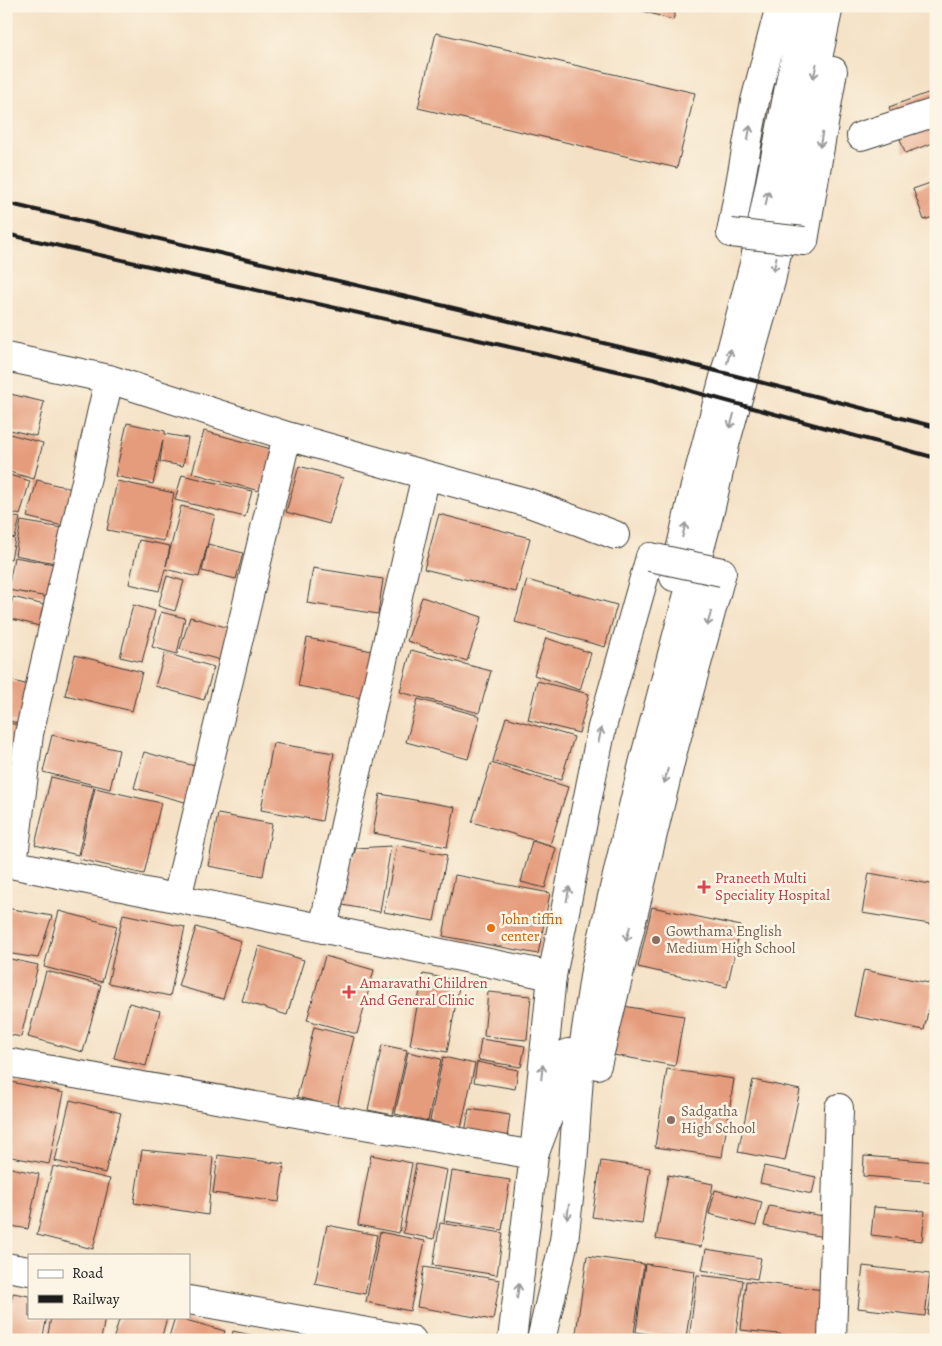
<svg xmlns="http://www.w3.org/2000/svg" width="942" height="1346" viewBox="0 0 942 1346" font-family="Alegreya,serif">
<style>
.building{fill:#e59c7d}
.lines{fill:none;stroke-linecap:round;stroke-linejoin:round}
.minor-casing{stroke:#3c3a35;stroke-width:30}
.tertiary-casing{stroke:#3c3a35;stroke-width:30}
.minor{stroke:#fff;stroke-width:28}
.tertiary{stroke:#fff;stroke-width:28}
.rail{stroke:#1c1c1c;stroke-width:4}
.tertiary-bridge-casing{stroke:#3c3a35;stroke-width:30;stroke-linecap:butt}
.tertiary-bridge{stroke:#fff;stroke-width:28}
.oneway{stroke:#999}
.health-dot{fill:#e0444e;stroke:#fcf5e5;stroke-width:2}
.food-dot{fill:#e8710a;stroke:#fcf5e5;stroke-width:2}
.education-dot{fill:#8d6e63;stroke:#fcf5e5;stroke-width:2}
.labels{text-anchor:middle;stroke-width:5;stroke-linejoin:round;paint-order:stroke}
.health-label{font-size:15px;fill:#be3a42;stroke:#fcf5e5;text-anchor:start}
.food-label{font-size:15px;fill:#c56008;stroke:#fcf5e5;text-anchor:start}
.education-label{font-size:15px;fill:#785e54;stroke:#fcf5e5;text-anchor:start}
</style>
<rect width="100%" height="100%" fill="#fcf5e5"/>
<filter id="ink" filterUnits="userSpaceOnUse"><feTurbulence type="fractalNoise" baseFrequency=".02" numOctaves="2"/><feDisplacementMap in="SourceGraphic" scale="10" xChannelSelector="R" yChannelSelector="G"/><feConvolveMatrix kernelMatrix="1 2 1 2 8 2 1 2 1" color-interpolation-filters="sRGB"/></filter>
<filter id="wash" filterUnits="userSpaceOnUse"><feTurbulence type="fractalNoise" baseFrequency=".0096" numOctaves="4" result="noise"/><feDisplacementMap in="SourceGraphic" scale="20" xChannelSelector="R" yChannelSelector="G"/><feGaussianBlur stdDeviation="1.12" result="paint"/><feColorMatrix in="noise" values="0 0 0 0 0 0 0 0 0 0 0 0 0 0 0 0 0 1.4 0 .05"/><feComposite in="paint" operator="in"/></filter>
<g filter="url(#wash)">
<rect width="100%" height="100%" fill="#f4e1c5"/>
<g id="blocks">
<!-- building -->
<path class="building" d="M 626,6 L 677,6 L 673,20 Z
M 436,33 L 695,93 L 677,168 L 418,108 Z
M 936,90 L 936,142 L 905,153 L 889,107 Z
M 936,181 L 936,216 L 924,220 L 913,189 Z
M 6,393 L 44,402 L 36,436 L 6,429 Z
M 127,423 L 165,431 L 165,434 L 188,438 L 183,466 L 160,462 L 163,440 L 153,484 L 115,476 Z
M 204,431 L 275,450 L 263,492 L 192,473 Z
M 6,433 L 43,443 L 34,479 L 6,471 Z
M 299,466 L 343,478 L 329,524 L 286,512 Z
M 6,474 L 30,481 L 20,515 L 6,511 Z
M 182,475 L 252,491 L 245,517 L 175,500 Z
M 37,480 L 80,491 L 71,528 L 27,517 Z
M 117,481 L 174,493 L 164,541 L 107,530 Z
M 181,506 L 215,515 L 199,577 L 165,569 L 159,591 L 129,584 L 139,540 L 170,546 L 166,566 Z
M 439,514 L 530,538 L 516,592 L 424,569 Z
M 6,515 L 20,518 L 15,538 L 6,536 Z
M 21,521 L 62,528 L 55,563 L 15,555 Z
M 6,537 L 15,539 L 11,559 L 6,558 Z
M 208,544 L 243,553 L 236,579 L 202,571 Z
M 14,557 L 54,564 L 48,597 L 8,590 Z
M 313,568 L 383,579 L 378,614 L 307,603 Z
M 167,576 L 184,581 L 175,611 L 158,606 Z
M 527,580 L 617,605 L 605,647 L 515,622 Z
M 13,597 L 52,607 L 47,628 L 8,618 Z
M 422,597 L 482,617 L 467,661 L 407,641 Z
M 133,605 L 155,611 L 142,662 L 120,657 Z
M 161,612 L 185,618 L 177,654 L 152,647 Z
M 190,617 L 233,629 L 224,661 L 180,649 Z
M 307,638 L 377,652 L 367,699 L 298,686 Z
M 546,638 L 591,653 L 580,690 L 534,675 Z
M 411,650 L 491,671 L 479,713 L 400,692 Z
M 165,653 L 214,667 L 204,700 L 155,686 Z
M 75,655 L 142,672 L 132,711 L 65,695 Z
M 6,679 L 32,686 L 21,724 L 6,720 Z
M 537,681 L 589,694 L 579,733 L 528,720 Z
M 418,699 L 480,716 L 468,759 L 406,742 Z
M 506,717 L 574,737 L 561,780 L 493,761 Z
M 6,722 L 21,726 L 13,762 L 6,761 Z
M 52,735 L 119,750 L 110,789 L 43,772 Z
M 273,743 L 334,753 L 322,821 L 261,810 Z
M 144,752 L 202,768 L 192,804 L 134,788 Z
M 491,763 L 568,787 L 550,845 L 472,822 Z
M 51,777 L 94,787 L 78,855 L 35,845 Z
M 95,788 L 161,803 L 144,874 L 79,859 Z
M 380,794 L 455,807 L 447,847 L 373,833 Z
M 218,814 L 272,824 L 263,876 L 208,866 Z
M 532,841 L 556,848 L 545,888 L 521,882 Z
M 397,845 L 447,855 L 434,921 L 384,912 Z
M 391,846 L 380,912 L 337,904 L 356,848 Z
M 869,873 L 936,885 L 936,925 L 862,913 Z
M 455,875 L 550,893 L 538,954 L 443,936 Z
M 652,907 L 741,926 L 727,987 L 638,967 Z
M 6,908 L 52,916 L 38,958 L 6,953 Z
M 59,911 L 117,926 L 102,982 L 44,967 Z
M 123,914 L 185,927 L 170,996 L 108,983 Z
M 196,927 L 241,941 L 223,999 L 178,986 Z
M 259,946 L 304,960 L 287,1015 L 242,1001 Z
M 325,956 L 374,970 L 357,1034 L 307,1020 Z
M 6,958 L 38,965 L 21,1037 L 6,1034 Z
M 864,970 L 934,984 L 924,1030 L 854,1016 Z
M 46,971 L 101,985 L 83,1052 L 28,1037 Z
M 423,974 L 460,981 L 447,1052 L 410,1045 Z
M 488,992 L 531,996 L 527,1040 L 484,1036 Z
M 129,1003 L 160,1011 L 146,1066 L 114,1058 Z
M 617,1005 L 684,1016 L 675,1066 L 608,1054 Z
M 314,1027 L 354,1037 L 337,1107 L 297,1097 Z
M 481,1039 L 525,1046 L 521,1067 L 478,1060 Z
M 382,1045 L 407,1050 L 393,1115 L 368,1110 Z
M 408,1052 L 441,1059 L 428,1121 L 395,1114 Z
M 443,1057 L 475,1064 L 461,1128 L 430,1121 Z
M 477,1062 L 518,1070 L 515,1089 L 474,1082 Z
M 667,1069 L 734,1079 L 722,1157 L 655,1147 Z
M 753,1080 L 800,1090 L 785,1161 L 738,1152 Z
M 6,1081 L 64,1093 L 49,1164 L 6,1156 Z
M 70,1100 L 121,1113 L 105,1173 L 55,1161 Z
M 469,1109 L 510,1115 L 507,1138 L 465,1133 Z
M 142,1150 L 213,1157 L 208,1215 L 134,1203 Z
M 218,1155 L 284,1164 L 279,1202 L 213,1193 Z
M 371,1155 L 412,1163 L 399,1233 L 358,1225 Z
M 864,1156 L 936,1162 L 936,1182 L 863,1176 Z
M 601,1161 L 650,1168 L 642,1224 L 592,1217 Z
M 416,1164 L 447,1170 L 434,1239 L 403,1233 Z
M 53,1166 L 110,1179 L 93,1249 L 37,1235 Z
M 764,1166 L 816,1177 L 812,1194 L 760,1183 Z
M 6,1167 L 39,1174 L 28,1229 L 6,1225 Z
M 452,1171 L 510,1180 L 502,1230 L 444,1221 Z
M 668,1175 L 713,1184 L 701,1247 L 656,1239 Z
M 715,1190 L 762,1202 L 756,1226 L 709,1214 Z
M 769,1206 L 828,1217 L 824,1237 L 764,1226 Z
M 874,1207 L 925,1211 L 922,1241 L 871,1235 Z
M 440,1223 L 503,1233 L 497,1275 L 433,1265 Z
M 327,1225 L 377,1235 L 365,1294 L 315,1284 Z
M 380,1232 L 425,1241 L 410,1311 L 366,1302 Z
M 706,1249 L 761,1258 L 757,1279 L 702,1270 Z
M 587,1256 L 644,1264 L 633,1340 L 575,1340 Z
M 645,1264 L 695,1271 L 686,1339 L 636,1332 Z
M 863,1266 L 930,1274 L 925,1316 L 858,1308 Z
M 424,1267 L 500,1280 L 493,1320 L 417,1307 Z
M 935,1271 L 936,1272 L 936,1316 L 928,1315 Z
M 697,1275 L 743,1280 L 735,1340 L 689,1340 Z
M 746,1281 L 824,1290 L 825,1339 L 741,1330 Z
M 13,1293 L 29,1296 L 29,1317 L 47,1317 L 42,1340 L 20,1340 L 6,1337 L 6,1326 Z
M 51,1317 L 105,1317 L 101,1340 L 47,1340 Z
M 120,1317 L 167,1317 L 161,1340 L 113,1340 Z
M 175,1317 L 225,1331 L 222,1340 L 168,1340 Z
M 233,1331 L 269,1339 L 269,1340 L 231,1340 Z"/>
</g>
</g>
<g filter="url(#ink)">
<use href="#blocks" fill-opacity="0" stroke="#3c3a35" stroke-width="1"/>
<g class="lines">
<defs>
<path id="minor" d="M 861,136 L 936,112
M 6,357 L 109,379 L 287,436 L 426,475 L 529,503 L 615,535
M 6,863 L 552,976
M 13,864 L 29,734 L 109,379
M 177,898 L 287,436
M 323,929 L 345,824 L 426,475
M 6,1062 L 534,1155
M 6,1267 L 29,1271
M 189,1300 L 412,1340
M 832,1340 L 839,1108"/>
<path id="tertiary" d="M 731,233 L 755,101 L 780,6
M 804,241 L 833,71
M 674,577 L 693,494 L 754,264 L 791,77 L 807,6
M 597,1065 L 673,751 L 722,572
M 534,1155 L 563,1078 L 568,1053
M 512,1340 L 534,1155 L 552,976 L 602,727 L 650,557
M 541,1340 L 564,1241 L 573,1164 L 579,1076 L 595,970 L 643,764 L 710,511 L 726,441 L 771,281 L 829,6"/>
</defs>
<!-- minor casing -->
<use href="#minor" class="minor-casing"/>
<!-- tertiary casing -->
<use href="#tertiary" class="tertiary-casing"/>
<!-- minor -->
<use href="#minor" class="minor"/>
<!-- tertiary -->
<use href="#tertiary" class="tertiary"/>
<!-- rail -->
<path class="rail" d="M 6,203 L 650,354 L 936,427
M 6,234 L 657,380 L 694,392 L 936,458"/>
<defs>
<path id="tertiary-bridge" d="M 731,233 L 804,241
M 650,557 L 722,572"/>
</defs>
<!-- tertiary-bridge casing -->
<use href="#tertiary-bridge" class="tertiary-bridge-casing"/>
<!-- tertiary-bridge -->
<use href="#tertiary-bridge" class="tertiary-bridge"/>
</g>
<!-- one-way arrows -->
<defs><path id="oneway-shaft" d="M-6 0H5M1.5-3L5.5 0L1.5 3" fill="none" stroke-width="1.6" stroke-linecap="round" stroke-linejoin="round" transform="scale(1.25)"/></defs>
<g class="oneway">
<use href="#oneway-shaft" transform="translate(815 71) rotate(102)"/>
<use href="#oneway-shaft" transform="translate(749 133) rotate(-80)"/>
<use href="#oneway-shaft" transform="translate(821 140) rotate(100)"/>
<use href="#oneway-shaft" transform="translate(767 198) rotate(-79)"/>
<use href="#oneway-shaft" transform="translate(775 264) rotate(102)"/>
<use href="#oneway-shaft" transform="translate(729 356) rotate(-75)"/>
<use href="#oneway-shaft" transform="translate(732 421) rotate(106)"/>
<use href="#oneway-shaft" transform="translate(684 530) rotate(-77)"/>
<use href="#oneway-shaft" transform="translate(709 619) rotate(106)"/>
<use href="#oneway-shaft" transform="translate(600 735) rotate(-79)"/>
<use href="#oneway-shaft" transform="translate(666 776) rotate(104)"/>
<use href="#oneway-shaft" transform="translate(568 894) rotate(-79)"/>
<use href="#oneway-shaft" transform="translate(628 934) rotate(104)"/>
<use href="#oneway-shaft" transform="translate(542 1072) rotate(-84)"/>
<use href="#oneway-shaft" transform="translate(568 1212) rotate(97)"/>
<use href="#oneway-shaft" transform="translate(518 1291) rotate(-83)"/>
</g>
</g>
<!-- markers -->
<g class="health-dot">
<path d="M701.5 879.5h5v5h5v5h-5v5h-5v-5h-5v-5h5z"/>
<path d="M346.5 984.5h5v5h5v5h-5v5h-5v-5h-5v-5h5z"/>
</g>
<circle class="food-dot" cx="491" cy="928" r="5"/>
<g class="education-dot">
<circle cx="656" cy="940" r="5"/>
<circle cx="671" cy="1120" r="5"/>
</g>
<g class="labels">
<!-- health labels -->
<g class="health-label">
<text x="715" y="883">Praneeth Multi<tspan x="715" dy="17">Speciality Hospital</tspan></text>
<text x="360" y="988">Amaravathi Children<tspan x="360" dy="17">And General Clinic</tspan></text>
</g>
<!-- food labels -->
<g class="food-label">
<text x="501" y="924">John tiffin<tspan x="501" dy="17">center</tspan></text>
</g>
<!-- education labels -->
<g class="education-label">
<text x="666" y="936">Gowthama English<tspan x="666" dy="17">Medium High School</tspan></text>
<text x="681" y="1116">Sadgatha<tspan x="681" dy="17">High School</tspan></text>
</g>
</g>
<!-- margin -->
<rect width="942" height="1346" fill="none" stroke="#fcf5e5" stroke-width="25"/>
<!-- legend -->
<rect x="28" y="1254" width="162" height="65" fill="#fcf5e5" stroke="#a29e95"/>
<rect x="38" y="1270" width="25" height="8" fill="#ffffff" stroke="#a29e95"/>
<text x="72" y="1278" font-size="15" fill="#1c1c1c">Road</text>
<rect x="38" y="1295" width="25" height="8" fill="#1c1c1c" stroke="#a29e95"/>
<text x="72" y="1304" font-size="15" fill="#1c1c1c">Railway</text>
</svg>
